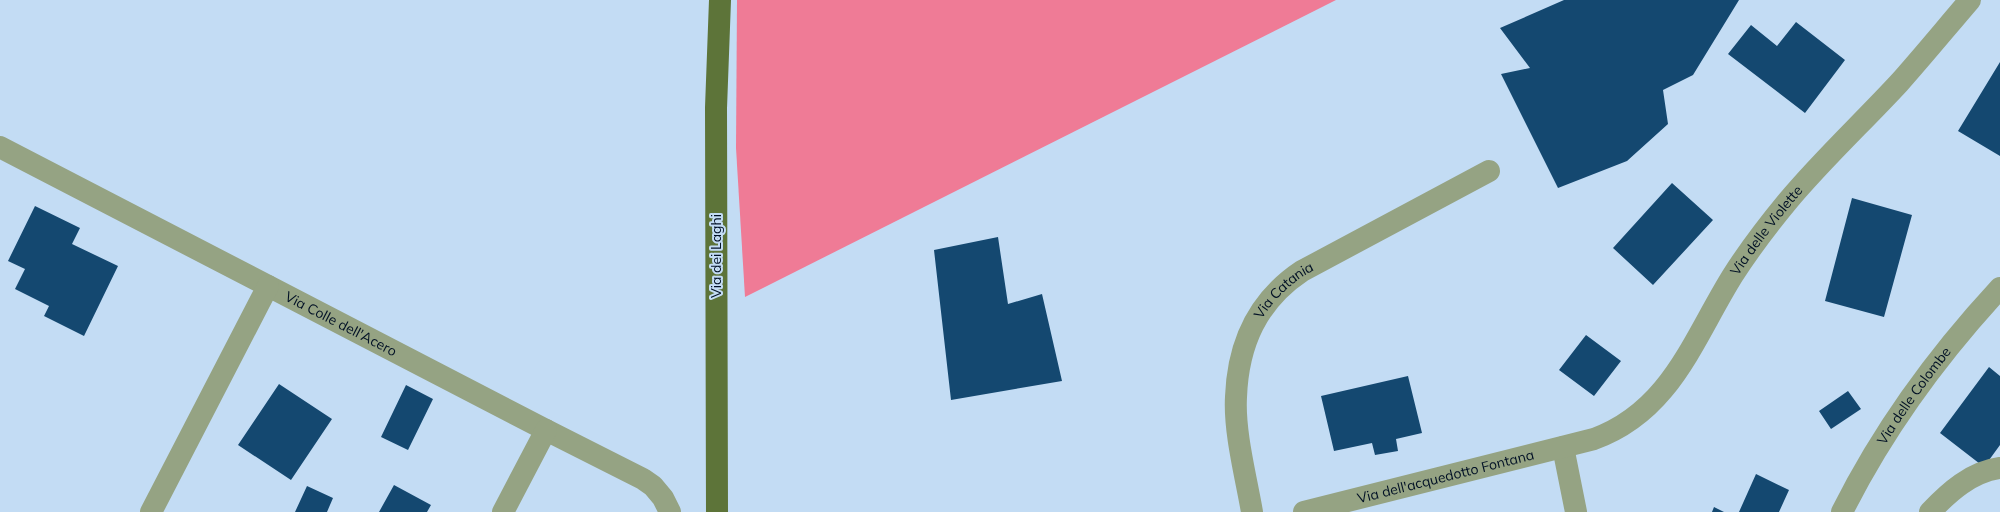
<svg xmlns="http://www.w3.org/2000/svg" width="2000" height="512" viewBox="0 0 2000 512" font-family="Mulish,sans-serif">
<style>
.forest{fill:#ef7b96}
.building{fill:#144870}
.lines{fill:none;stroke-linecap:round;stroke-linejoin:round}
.minor{stroke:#95a383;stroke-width:22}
.major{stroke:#5d7439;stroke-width:22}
.labels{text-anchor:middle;stroke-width:4;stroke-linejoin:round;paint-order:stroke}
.street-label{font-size:14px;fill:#001025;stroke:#c3dcf4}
</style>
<rect width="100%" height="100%" fill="#c3dcf4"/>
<!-- forest -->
<path class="forest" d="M 737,0 L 1336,0 L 745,297 L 736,148 Z"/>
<!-- building -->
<path class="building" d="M 1564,0 L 1739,0 L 1693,75 L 1663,90 L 1668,124 L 1627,161 L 1558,188 L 1501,74 L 1530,68 L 1500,28 Z
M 1796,22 L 1845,60 L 1805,113 L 1728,54 L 1751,25 L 1777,46 Z
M 2000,62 L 2000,156 L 1958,131 Z
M 1672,183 L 1713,220 L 1653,285 L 1613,248 Z
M 1852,198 L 1912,215 L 1884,317 L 1825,301 Z
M 35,206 L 80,228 L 72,244 L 118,266 L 84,336 L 44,316 L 49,306 L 15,289 L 25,269 L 8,261 Z
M 998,237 L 1008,304 L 1042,294 L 1062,381 L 951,400 L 934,250 Z
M 1586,335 L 1621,361 L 1594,396 L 1559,370 Z
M 1989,367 L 2000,376 L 2000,445 L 1984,467 L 1940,433 Z
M 1408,376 L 1422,433 L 1396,439 L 1398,451 L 1375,455 L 1372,443 L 1334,451 L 1321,396 Z
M 279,384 L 332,419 L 291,480 L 238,445 Z
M 406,385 L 433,399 L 408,450 L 381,437 Z
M 1848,391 L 1861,409 L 1831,429 L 1819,411 Z
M 1756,474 L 1789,490 L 1779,512 L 1739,512 Z
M 394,485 L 431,505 L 427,512 L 379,512 Z
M 307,486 L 333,498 L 327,512 L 295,512 Z
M 1714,507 L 1724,512 L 1712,512 Z"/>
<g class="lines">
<!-- minor -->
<g class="minor">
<path id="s1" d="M 0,147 L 546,430 L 643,479 L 653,486 L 663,498 L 670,512"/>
<path d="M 1563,447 L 1576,512"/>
<path d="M 151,512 L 268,286"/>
<path d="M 503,512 L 546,430"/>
<path id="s2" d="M 1252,512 C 1246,477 1234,432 1236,397 C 1238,344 1257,301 1302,271 L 1489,171"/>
<path id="s3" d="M 1304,512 L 1594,439 C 1671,411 1693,339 1733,275 C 1749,250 1768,225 1787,202 C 1822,160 1862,123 1899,83 C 1923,56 1946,28 1970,0"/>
<path id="s4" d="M 1842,512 C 1883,430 1937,356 2000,288"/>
<path d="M 1930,512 C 1949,492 1971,472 2000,468"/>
</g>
<!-- major -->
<path class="major" d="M 717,512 L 716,108 L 720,0"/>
</g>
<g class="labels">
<!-- street labels -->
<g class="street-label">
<text dy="5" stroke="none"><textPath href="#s3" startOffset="575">Via delle Violette</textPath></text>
<text transform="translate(716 256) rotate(-90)" y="5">Via dei Laghi</text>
<text dy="5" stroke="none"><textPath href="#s2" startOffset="238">Via Catania</textPath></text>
<text dy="5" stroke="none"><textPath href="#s1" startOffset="384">Via Colle dell'Acero</textPath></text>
<text dy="5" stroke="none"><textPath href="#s4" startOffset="137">Via delle Colombe</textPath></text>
<text dy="5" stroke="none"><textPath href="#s3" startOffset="146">Via dell'acquedotto Fontana</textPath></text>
</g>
</g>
</svg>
